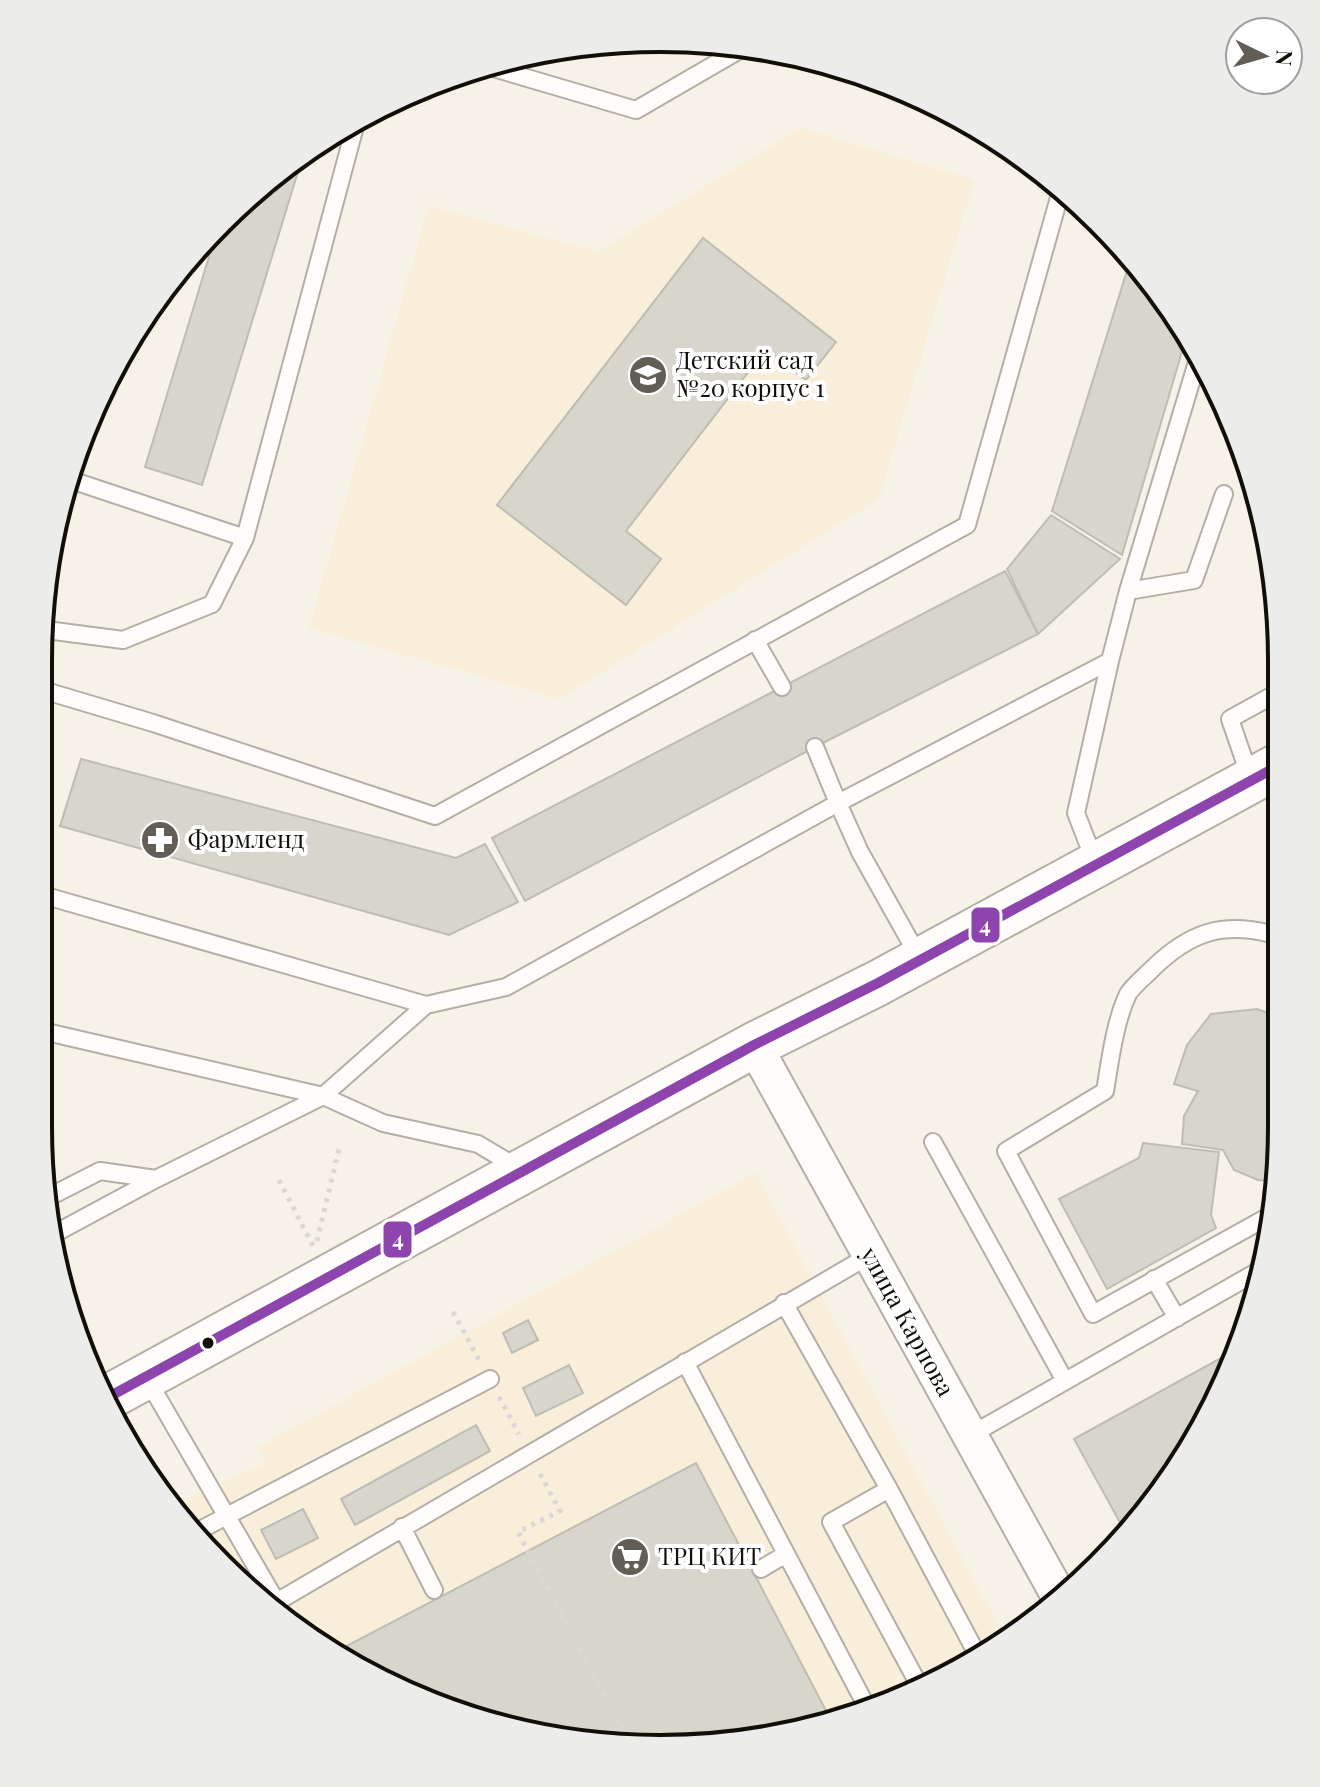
<svg xmlns="http://www.w3.org/2000/svg" width="1320" height="1787" viewBox="0 0 1320 1787" font-family="'Playfair Display',serif">
<style>
.built{fill:#f8eed9}
.building{fill:#d7d5cc;stroke:#bebdb4;stroke-width:2}
.lines{fill:none;stroke-linecap:round;stroke-linejoin:round}
.service-casing{stroke:#b3afa7;stroke-width:20}
.minor-casing{stroke:#b3afa7;stroke-width:38}
.secondary-casing{stroke:#b3afa7;stroke-width:48}
.path{stroke:#d9d8d5;stroke-width:5;stroke-dasharray:4 6;stroke-linecap:butt}
.service{stroke:#fefdfb;stroke-width:16}
.minor{stroke:#fefdfb;stroke-width:34}
.secondary{stroke:#fefdfb;stroke-width:44}
.bus-1-casing{stroke:#fff;stroke-width:16}
.bus-1{stroke:#8e44ad;stroke-width:10}
.bus-dot{fill:#120f08;stroke:#fff;stroke-width:3}
.labels{text-anchor:middle;stroke-width:8;stroke-linejoin:round;paint-order:stroke}
.poi-label{font-size:24px;fill:#120f08;stroke:#fff;text-anchor:start}
.street-label{font-size:24px;fill:#120f08;stroke:#fff}
.rim{fill:none;stroke:#120f08;stroke-width:4}
.line-badge{stroke:#fff;stroke-width:3}
.badge-label{font-size:22px;text-anchor:middle;font-weight:bold;fill:#fff}
</style>
<rect width="100%" height="100%" fill="#f7f2e7"/>
<!-- built -->
<path class="built" d="M 801,128 L 974,180 L 879,499 L 560,699 L 309,628 L 429,206 L 598,252 Z
M 756,1173 L 1005,1638 L 860,1716 L 701,1748 L 384,1685 L 250,1594 L 176,1504 L 266,1463 L 258,1447 Z"/>
<!-- building -->
<path class="building" d="M 648,40 L 696,42 L 679,49 Z
M 304,152 L 202,485 L 145,467 L 215,237 L 282,166 Z
M 703,238 L 836,342 L 806,380 L 766,349 L 626,531 L 661,559 L 626,605 L 497,505 Z
M 1131,258 L 1154,282 L 1186,338 L 1122,555 L 1052,511 Z
M 1051,515 L 1120,559 L 1038,634 L 1007,569 Z
M 1005,571 L 1038,634 L 815,747 L 525,901 L 492,838 Z
M 81,759 L 456,858 L 485,844 L 518,902 L 449,935 L 60,826 Z
M 1257,1009 L 1280,1017 L 1281,1168 L 1278,1182 L 1258,1180 L 1234,1170 L 1223,1150 L 1182,1144 L 1184,1116 L 1198,1091 L 1174,1084 L 1187,1045 L 1211,1014 Z
M 1143,1143 L 1219,1152 L 1211,1215 L 1216,1228 L 1107,1289 L 1059,1199 L 1139,1158 Z
M 528,1320 L 538,1340 L 512,1353 L 503,1333 Z
M 1239,1348 L 1199,1438 L 1128,1537 L 1074,1439 Z
M 569,1365 L 583,1393 L 536,1416 L 523,1388 Z
M 476,1425 L 490,1451 L 355,1525 L 341,1499 Z
M 696,1463 L 832,1722 L 701,1748 L 538,1737 L 384,1685 L 335,1652 Z
M 303,1509 L 318,1538 L 276,1559 L 261,1530 Z"/>
<g class="lines">
<defs>
<path id="service" d="M 483,65 L 636,110 L 748,45
M 68,479 L 245,538
M 1128,591 L 1194,580 L 1224,494
M 39,629 L 123,640 L 212,604 L 245,538 L 357,119
M 755,640 L 782,687
M 39,689 L 153,723 L 435,816 L 967,525 L 1062,187
M 1251,780 L 1230,719 L 1277,693
M 1095,862 L 1076,813 L 1110,661 L 1128,591 L 1198,359
M 39,894 L 426,1005 L 506,987 L 838,803 L 815,747
M 920,959 L 860,852 L 838,803 L 1110,661
M 38,1030 L 323,1096 L 383,1123 L 478,1144 L 520,1169
M 933,1142 L 1065,1381
M 47,1198 L 100,1171 L 156,1179
M 1271,1215 L 1093,1314 L 1006,1151 L 1105,1091 C 1110,1061 1115,1021 1128,994 C 1133,986 1143,978 1150,971 C 1190,931 1224,920 1279,936
M 52,1235 L 156,1179 L 323,1096 L 426,1005
M 1154,1279 L 1177,1318
M 784,1303 L 889,1489 L 977,1654
M 685,1362 L 869,1711
M 147,1379 L 276,1601 L 279,1614
M 969,1436 L 1260,1270
M 889,1489 L 831,1522 L 919,1685
M 402,1527 L 434,1590
M 198,1531 L 490,1379
M 761,1569 L 786,1554
M 268,1607 L 870,1255"/>
<path id="minor" d="M 754,1045 L 1061,1600"/>
<path id="secondary" d="M 105,1399 L 754,1045 L 878,983 L 1278,766"/>
</defs>
<!-- service casing -->
<use href="#service" class="service-casing"/>
<!-- minor casing -->
<use href="#minor" class="minor-casing"/>
<!-- secondary casing -->
<use href="#secondary" class="secondary-casing"/>
<!-- path -->
<path class="path" d="M 279,1180 L 313,1246
M 317,1241 L 340,1145
M 453,1312 L 479,1360
M 499,1397 L 519,1434
M 540,1474 L 560,1511 L 518,1532 L 629,1743"/>
<!-- service -->
<use href="#service" class="service"/>
<!-- minor -->
<use href="#minor" class="minor"/>
<!-- secondary -->
<use href="#secondary" class="secondary"/>
<defs>
<path id="bus-1" d="M 105,1399 L 754,1045 L 878,983 L 1278,766"/>
</defs>
<!-- bus-1 casing -->
<use href="#bus-1" class="bus-1-casing"/>
<!-- bus-1 -->
<use href="#bus-1" class="bus-1"/>
</g>
<!-- icons -->
<defs>
<symbol id="school-disc" viewBox="-11 -11 22 22"><circle r="9.5" fill="#625e56" stroke="#fff"/><path d="M0-5L7-2L0 1L-7-2ZM-4 1L0 2.5L4 1V4Q0 6-4 4Z" fill="#fff"/></symbol>
<symbol id="pharmacy-disc" viewBox="-11 -11 22 22"><circle r="9.5" fill="#625e56" stroke="#fff"/><path d="M-2-6h4v4h4v4h-4v4h-4v-4h-4v-4h4Z" fill="#fff"/></symbol>
<symbol id="supermarket-disc" viewBox="-11 -11 22 22"><circle r="9.5" fill="#625e56" stroke="#fff"/><path d="M-6-5.5h2.5l.6 2H6L4.5 2H-2.5L-4.4-4H-6ZM-1.5 3.2a1.3 1.3 0 1 0 .1 0ZM3 3.2a1.3 1.3 0 1 0 .1 0Z" fill="#fff"/></symbol>
</defs>
<g fill-rule="evenodd">
<use href="#school-disc" x="626" y="353" width="44" height="44"/>
<use href="#pharmacy-disc" x="138" y="818" width="44" height="44"/>
<use href="#supermarket-disc" x="608" y="1535" width="44" height="44"/>
</g>
<!-- markers -->
<circle class="bus-dot" cx="208" cy="1343" r="7"/>
<g class="labels">
<!-- poi labels -->
<g class="poi-label">
<text x="676" y="369">Детский сад<tspan x="676" dy="28">№20 корпус 1</tspan></text>
<text x="188" y="848">Фармленд</text>
<text x="658" y="1565">ТРЦ КИТ</text>
</g>
<!-- street labels -->
<g class="street-label">
<text transform="translate(907 1322) rotate(61)" y="8">улица Карпова</text>
</g>
</g>
<!-- crop -->
<path d="M0 0H1320V1787H0ZM660 52H660A608 608 0 0 1 1268 660V1127A608 608 0 0 1 660 1735H660A608 608 0 0 1 52 1127V660A608 608 0 0 1 660 52Z" fill="#ececeb" fill-rule="evenodd"/>
<path class="rim" d="M660 52H660A608 608 0 0 1 1268 660V1127A608 608 0 0 1 660 1735H660A608 608 0 0 1 52 1127V660A608 608 0 0 1 660 52Z"/>
<g class="line-badge">
<rect x="970" y="906" width="31" height="38" rx="8" fill="#8e44ad"/>
<rect x="382" y="1220" width="31" height="39" rx="8" fill="#8e44ad"/>
</g>
<g class="badge-label">
<text x="985" y="933">4</text>
<text x="398" y="1247">4</text>
</g>
<!-- north arrow -->
<g transform="translate(1264 56) rotate(95)"><circle r="38" fill="#ffffff" stroke="#a09f9c" stroke-width="2"/>
<path d="M0-6L14 30L0 20L-14 30Z" fill="#625e56"/>
<text y="-12" font-size="22" font-weight="bold" text-anchor="middle" fill="#120f08">N</text>
</g>
</svg>
